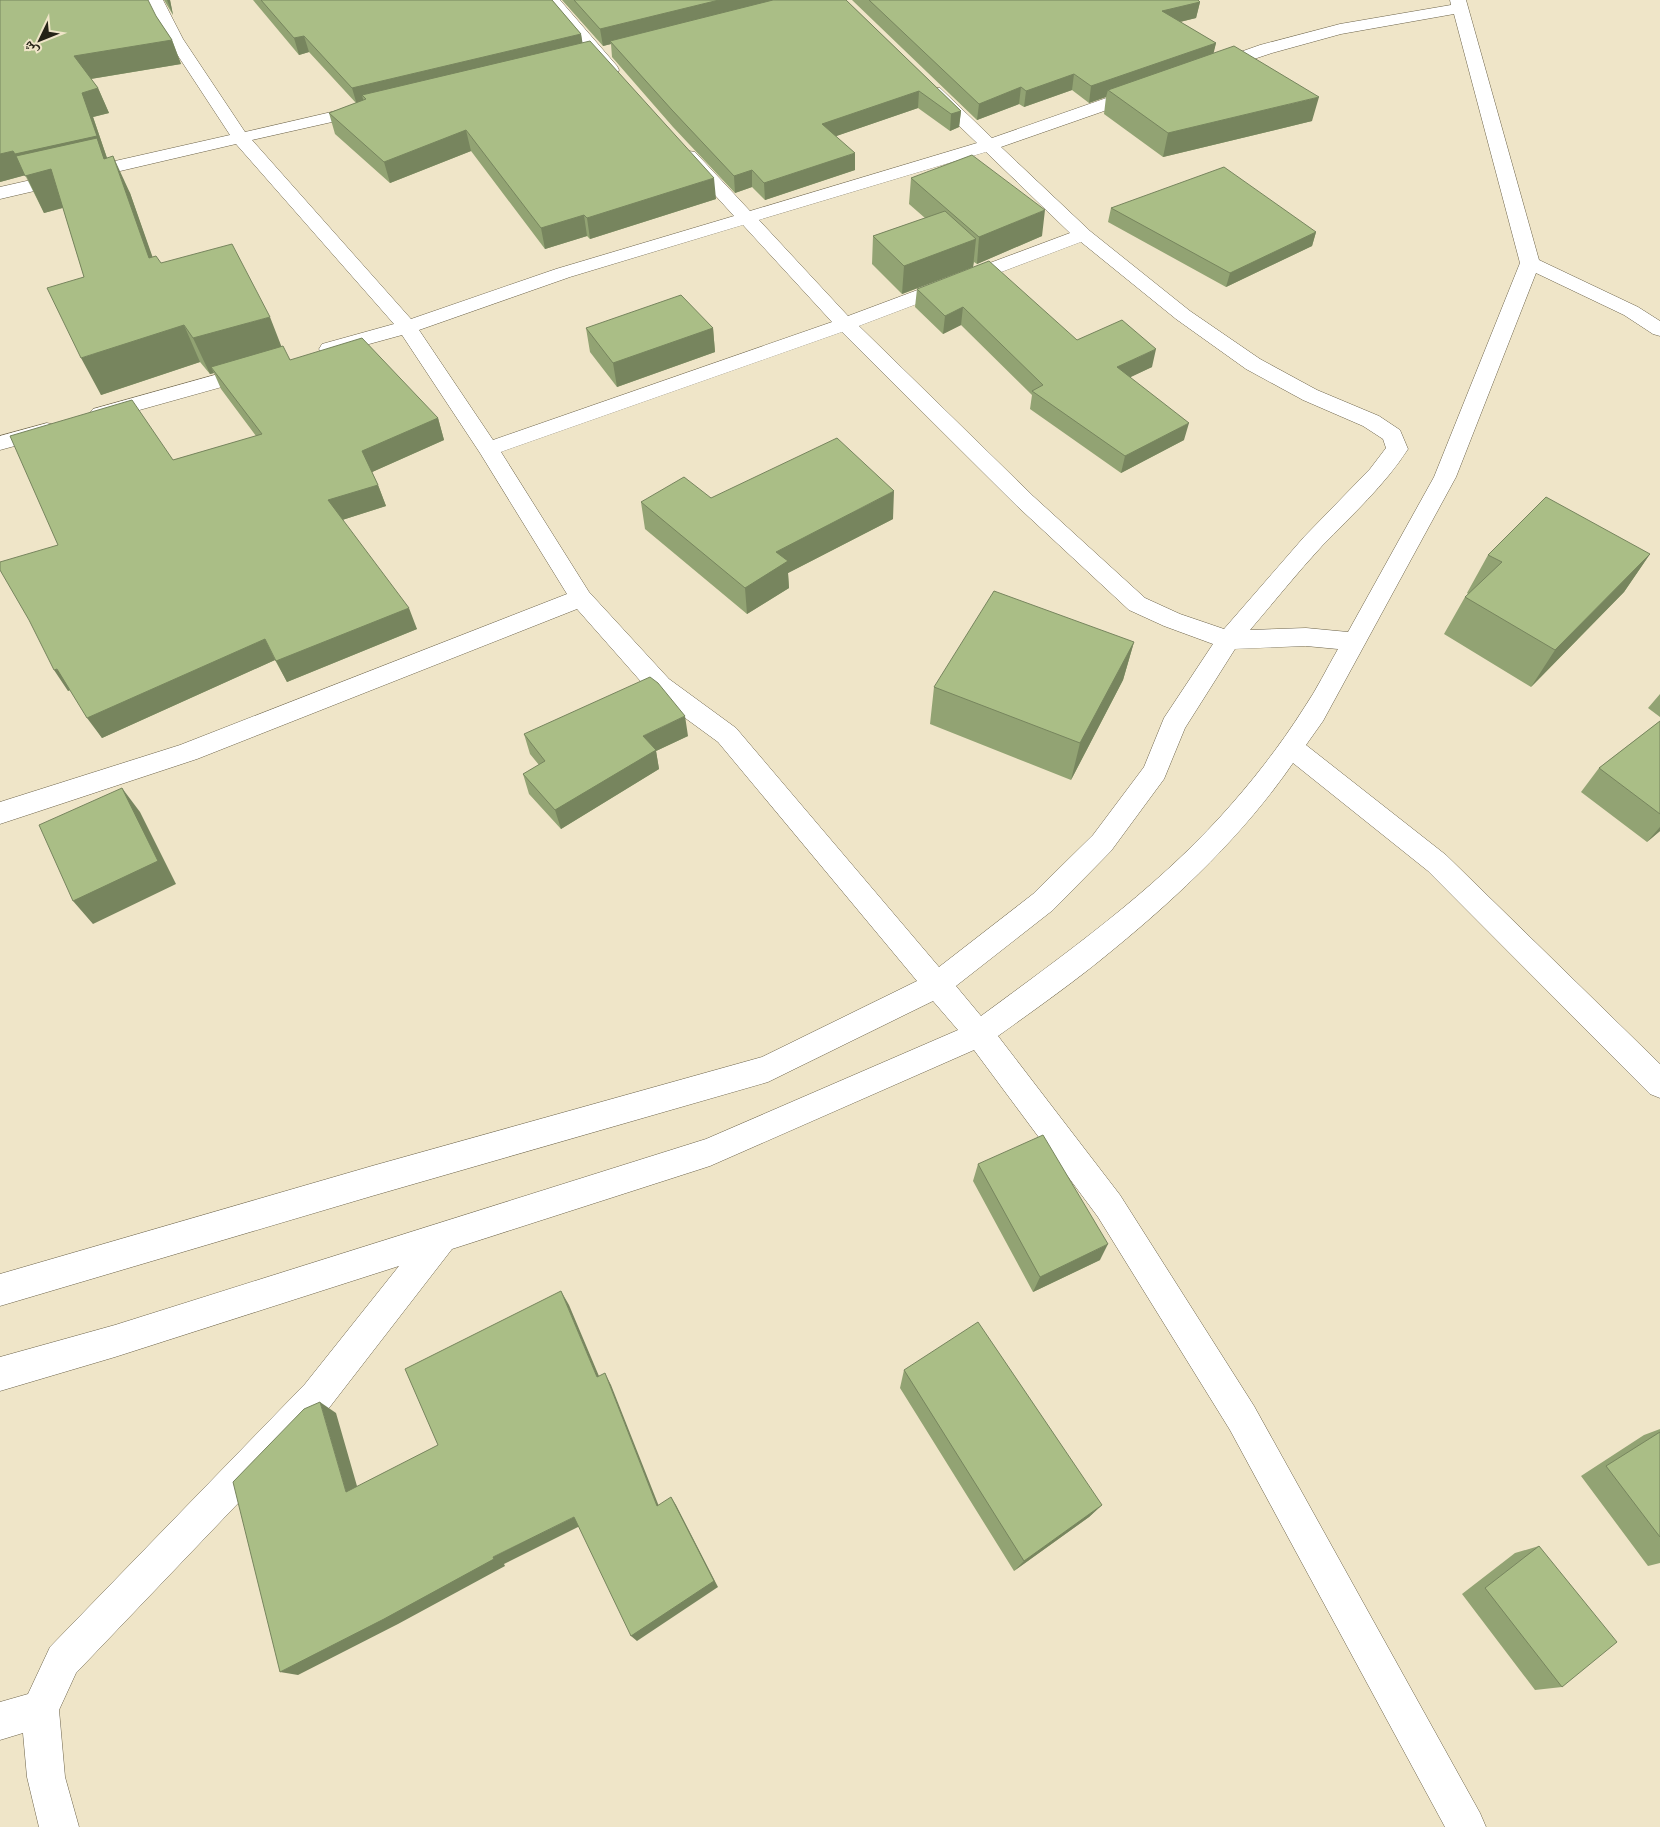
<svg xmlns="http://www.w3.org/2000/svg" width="1660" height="1827" viewBox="0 0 1660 1827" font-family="Quicksand,'Noto Naskh Arabic',sans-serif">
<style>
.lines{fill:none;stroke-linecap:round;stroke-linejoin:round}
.minor-casing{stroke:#6c634a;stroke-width:1}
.minor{fill:#fff;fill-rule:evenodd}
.wall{fill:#92a373}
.shaded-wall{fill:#77855e}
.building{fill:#aabe86;stroke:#77855e}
</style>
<rect width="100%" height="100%" fill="#efe5c8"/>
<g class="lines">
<defs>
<path id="minor" d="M 147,0 L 163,0 L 183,39 L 245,132 L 366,104 L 372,105 L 375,109 L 372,113 L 252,140 L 411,319 L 556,269 L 734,216 L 683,160 L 680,156 L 683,152 L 689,151 L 695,152 L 750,211 L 977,143 L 928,96 L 925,92 L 928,88 L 940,88 L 992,138 L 1135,88 L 1147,88 L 1150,92 L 1147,96 L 1001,147 L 1090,231 L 1190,311 L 1260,359 L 1317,390 L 1379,416 L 1400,430 L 1408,449 C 1385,485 1352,515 1322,546 C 1297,573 1274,602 1250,630 L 1306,628 L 1348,632 L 1434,477 L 1520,263 L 1454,14 L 1341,34 L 1272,53 L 1215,72 L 1209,71 L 1207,67 L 1209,63 L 1260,45 L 1340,24 L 1451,5 L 1450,0 L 1466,0 L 1539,260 L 1638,307 L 1660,321 L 1660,336 L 1653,334 L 1624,315 L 1536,273 L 1456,477 L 1323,721 L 1306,745 L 1446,855 L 1660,1064 L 1660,1098 L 1650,1094 L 1428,871 L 1293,763 C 1244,834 1180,895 1114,949 C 1077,980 1037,1008 998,1036 L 1120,1195 L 1254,1406 L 1480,1813 L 1486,1827 L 1445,1827 L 1230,1430 L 1098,1217 L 974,1050 L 710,1166 L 452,1249 L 329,1408 L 76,1673 L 59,1710 L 65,1777 L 79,1827 L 39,1827 L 27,1777 L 23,1733 L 0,1740 L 0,1702 L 28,1694 L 50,1647 L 305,1384 L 399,1266 L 115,1357 L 0,1391 L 0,1357 L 115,1325 L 706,1139 L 958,1030 L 933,1001 L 768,1082 L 372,1196 L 0,1306 L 0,1274 L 372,1166 L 762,1057 L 917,981 L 718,742 L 651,693 L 577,609 L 197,759 L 0,824 L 0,802 L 180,745 L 567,594 L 480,453 L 402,335 L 329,355 L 322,354 L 319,349 L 322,344 L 394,324 L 236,144 L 0,199 L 0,187 L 230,135 L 167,39 ZM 986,152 L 1070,233 L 848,316 L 759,220 ZM 743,225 L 832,322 L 493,440 L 419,330 L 570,277 ZM 1081,242 L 1176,319 L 1246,369 L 1303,400 L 1363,426 L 1383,439 L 1386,448 L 1370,469 L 1304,537 L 1224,629 L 1180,614 L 1145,598 L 1033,496 L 859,326 ZM 842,332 L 1017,506 L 1129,610 L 1164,626 L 1213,644 L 1164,718 L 1144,767 L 1093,835 L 1033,894 L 939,967 L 736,728 L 669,679 L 589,592 L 501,452 ZM 1306,646 L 1338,649 C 1327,668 1317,689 1304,708 C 1280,746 1251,783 1221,816 C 1151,893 1065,954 981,1016 L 956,986 L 1053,910 L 1111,851 L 1164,779 L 1185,728 L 1235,649 Z
M 543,0 L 560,0 L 617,66 L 619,70 L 617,74 L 605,74 Z
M 254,364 L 261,366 L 264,371 L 261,376 L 100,421 L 93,419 L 89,414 L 93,409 Z
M 47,423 L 55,425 L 58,430 L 55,435 L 0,450 L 0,436 Z"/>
</defs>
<!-- minor casing -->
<use href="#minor" class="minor-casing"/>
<!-- minor -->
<use href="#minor" class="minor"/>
</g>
<!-- wall -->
<path class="wall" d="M 0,0 L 156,16 L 172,40 L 181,64 L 91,79 L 98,88 L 109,113 L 93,117 L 107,158 L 130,193 L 152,257 L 282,347 L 290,360 L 438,418 L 444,440 L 372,472 L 378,485 L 386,506 L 342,520 L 417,629 L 287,682 L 275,660 L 102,738 L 70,690 L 68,691 L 58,545 L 173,460 L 256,436 L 221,389 L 214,373 L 210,374 L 200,362 L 101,395 L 84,277 L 63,208 L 44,213 L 25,175 L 0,182 Z
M 164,0 L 170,0 L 173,15 Z
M 253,0 L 552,0 L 581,34 L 582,43 L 716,199 L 590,239 L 587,236 L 545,249 L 471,151 L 390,183 L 335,134 L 329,113 L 356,103 L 309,52 L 299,55 Z
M 562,0 L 846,0 L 961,111 L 959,127 L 950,131 L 918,108 L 836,136 L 855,170 L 765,200 L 752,187 L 735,193 L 673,127 L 612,57 L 611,44 L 603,46 Z
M 852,0 L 1198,0 L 1200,2 L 1196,18 L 1180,22 L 1216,43 L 1213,53 L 1312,121 L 1163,157 L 1104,114 L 1106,97 L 1089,103 L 1072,90 L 1024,107 L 1019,104 L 977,120 Z
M 911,178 L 1042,236 L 977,264 L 974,262 L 973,267 L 902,294 L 872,264 L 873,236 L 925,218 L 909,204 Z
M 1111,208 L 1316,232 L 1312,246 L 1226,287 L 1108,222 Z
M 917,289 L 1077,340 L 1152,367 L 1130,377 L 1184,440 L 1121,473 L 1030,409 L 1032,395 L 961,325 L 943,334 L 915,307 Z
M 586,328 L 713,328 L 715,352 L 617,387 L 590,352 Z
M 711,498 L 893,519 L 788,573 L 789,588 L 747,614 L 645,529 L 641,502 Z
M 1650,554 L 1624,592 L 1531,687 L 1444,634 L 1465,597 L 1468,594 L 1467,593 L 1488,555 Z
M 1134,642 L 1123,680 L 1071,780 L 930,724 L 934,687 Z
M 1660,694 L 1660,717 L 1648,708 Z
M 1660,721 L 1660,831 L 1647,842 L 1581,792 L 1599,768 Z
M 524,734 L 688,736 L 656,751 L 659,769 L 561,829 L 529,794 L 523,774 L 539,765 L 530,754 Z
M 978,1164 L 1100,1260 L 1033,1292 L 973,1181 Z
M 904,1370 L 1102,1505 L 1089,1517 L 1014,1571 L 900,1388 Z
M 1660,1429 L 1660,1563 L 1648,1566 L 1581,1476 L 1644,1435 Z
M 1539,1546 L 1562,1687 L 1535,1690 L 1462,1594 L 1515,1553 Z"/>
<!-- shaded-wall -->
<path class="shaded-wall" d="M 167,0 L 170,0 L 173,15 Z
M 719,0 L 784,0 L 610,41 L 611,44 L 603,46 L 600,29 Z
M 1200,2 L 1196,18 L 1159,27 L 1162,11 Z
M 581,34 L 584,51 L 362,95 L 364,103 L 357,105 L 352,88 Z
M 304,36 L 309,52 L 299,55 L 294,38 Z
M 172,40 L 181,64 L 84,80 L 74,56 Z
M 1216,43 L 1212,60 L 1108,90 L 1106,97 L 1089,103 L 1091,86 Z
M 1074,74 L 1072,90 L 1024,107 L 1026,91 Z
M 1021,87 L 1019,104 L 977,120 L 979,104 Z
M 98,88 L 109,113 L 93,117 L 108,161 L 69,206 L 44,213 L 26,175 L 0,182 L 0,154 L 13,151 L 82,93 Z
M 919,91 L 918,108 L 822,141 L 822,124 Z
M 1319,97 L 1312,121 L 1163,157 L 1168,133 Z
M 961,111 L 959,127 L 950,131 L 951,114 Z
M 466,130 L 471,151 L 390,183 L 384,162 Z
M 855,153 L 855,170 L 765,200 L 764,183 Z
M 113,156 L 130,193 L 166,295 L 149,258 Z
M 752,170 L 752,187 L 735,193 L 734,176 Z
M 714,178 L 716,199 L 590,239 L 587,218 Z
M 1045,210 L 1042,236 L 977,264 L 979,237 Z
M 584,215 L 587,236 L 545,249 L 541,228 Z
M 1316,232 L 1312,246 L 1226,287 L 1230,273 Z
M 976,239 L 973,267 L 902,294 L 904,266 Z
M 963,307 L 961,325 L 943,334 L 945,316 Z
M 270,317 L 284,353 L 211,367 L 214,373 L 210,374 L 193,338 Z
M 184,325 L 200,362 L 101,395 L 81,358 Z
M 713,328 L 715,352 L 617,387 L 613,363 Z
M 1156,349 L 1152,367 L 1114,385 L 1117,367 Z
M 438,418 L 444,440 L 370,473 L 362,451 Z
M 1189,423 L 1184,440 L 1121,473 L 1125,456 Z
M 378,485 L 386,506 L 336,522 L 328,500 Z
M 894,491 L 893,519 L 788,573 L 789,588 L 747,614 L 745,588 L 776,552 Z
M 1650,554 L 1624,592 L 1531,687 L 1555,650 Z
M 409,608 L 417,629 L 287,682 L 276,661 Z
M 265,639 L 275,660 L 102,738 L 87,718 Z
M 1134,642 L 1123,680 L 1071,780 L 1080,743 Z
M 57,669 L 72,689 L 68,691 L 54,670 Z
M 685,716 L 688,736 L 656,751 L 659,769 L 561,829 L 555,810 L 643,736 Z
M 122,788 L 140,812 L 176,884 L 93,924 L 73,901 Z
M 1660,827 L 1660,831 L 1647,842 Z
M 1108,1244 L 1100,1260 L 1033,1292 L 1040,1277 Z
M 561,1291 L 569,1305 L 604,1388 L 597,1377 Z
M 605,1373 L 611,1385 L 662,1514 L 657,1506 Z
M 320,1402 L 336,1413 L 361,1500 L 346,1492 Z
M 671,1497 L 676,1505 L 718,1587 L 637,1641 L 631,1636 Z
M 1102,1505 L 1089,1517 L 1014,1571 L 1024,1561 Z
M 574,1517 L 582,1525 L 504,1564 L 505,1566 L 398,1624 L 298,1675 L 280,1672 L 493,1557 Z"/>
<!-- building -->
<path class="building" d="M 0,0 L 148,0 L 156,16 L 172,40 L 74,56 L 98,88 L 82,93 L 97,136 L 15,154 L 13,151 L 0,154 Z
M 261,0 L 552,0 L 581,34 L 352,88 L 304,36 L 294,38 Z
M 574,0 L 719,0 L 600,29 Z
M 773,0 L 846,0 L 961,111 L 951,114 L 919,91 L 822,124 L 855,153 L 764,183 L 752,170 L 734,176 L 672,110 L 610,41 Z
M 869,0 L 1198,0 L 1200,2 L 1162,11 L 1216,43 L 1091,86 L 1074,74 L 1026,91 L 1021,87 L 979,104 Z
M 590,41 L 714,178 L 587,218 L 584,215 L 541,228 L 466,130 L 384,162 L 329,113 L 366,99 L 362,95 Z
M 1234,46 L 1319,97 L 1168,133 L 1108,90 Z
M 97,138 L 104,159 L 113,156 L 149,258 L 156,256 L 161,263 L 232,244 L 270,317 L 193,338 L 184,325 L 81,358 L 47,288 L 84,277 L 51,169 L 25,176 L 16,156 Z
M 972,155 L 1045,210 L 979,237 L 911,178 Z
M 1224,167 L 1316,232 L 1230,273 L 1111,208 Z
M 945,211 L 976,239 L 904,266 L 873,236 Z
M 989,261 L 1077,340 L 1122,320 L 1156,349 L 1117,367 L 1189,423 L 1125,456 L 1032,391 L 1043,385 L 963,307 L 945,316 L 917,289 Z
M 681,295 L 713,328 L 613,363 L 586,328 Z
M 362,338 L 438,418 L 362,451 L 378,485 L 328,500 L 409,608 L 276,661 L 265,639 L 87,718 L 57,669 L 54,670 L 29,620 L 0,570 L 0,562 L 58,545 L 10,436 L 132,400 L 173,460 L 262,434 L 211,367 L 283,346 L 290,360 Z
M 837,438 L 894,491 L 776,552 L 788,561 L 745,588 L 641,502 L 684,477 L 711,498 Z
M 1546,497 L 1650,554 L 1555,650 L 1465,597 L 1502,562 L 1488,555 Z
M 994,591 L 1134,642 L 1080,743 L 934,687 Z
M 650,677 L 658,683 L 685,716 L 643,736 L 656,750 L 555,810 L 523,774 L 545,761 L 524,734 Z
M 1660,721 L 1660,814 L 1599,768 Z
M 122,788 L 158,861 L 73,901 L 39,825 Z
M 1043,1135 L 1108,1244 L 1040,1277 L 978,1164 Z
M 561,1291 L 597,1377 L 605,1373 L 657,1506 L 671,1497 L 714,1581 L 631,1636 L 574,1517 L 493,1557 L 494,1559 L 384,1619 L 280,1672 L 233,1482 L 304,1409 L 320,1402 L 346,1492 L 438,1445 L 405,1369 Z
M 978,1322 L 1102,1505 L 1024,1561 L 904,1370 Z
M 1660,1432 L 1660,1537 L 1606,1466 Z
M 1539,1546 L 1617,1642 L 1562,1687 L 1485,1588 Z"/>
<!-- north arrow -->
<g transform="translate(40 40) rotate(227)" stroke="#efe5c8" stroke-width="4" paint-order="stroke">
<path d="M0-4L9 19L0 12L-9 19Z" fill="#252217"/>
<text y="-8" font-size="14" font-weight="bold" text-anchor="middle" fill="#252217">ش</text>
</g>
</svg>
